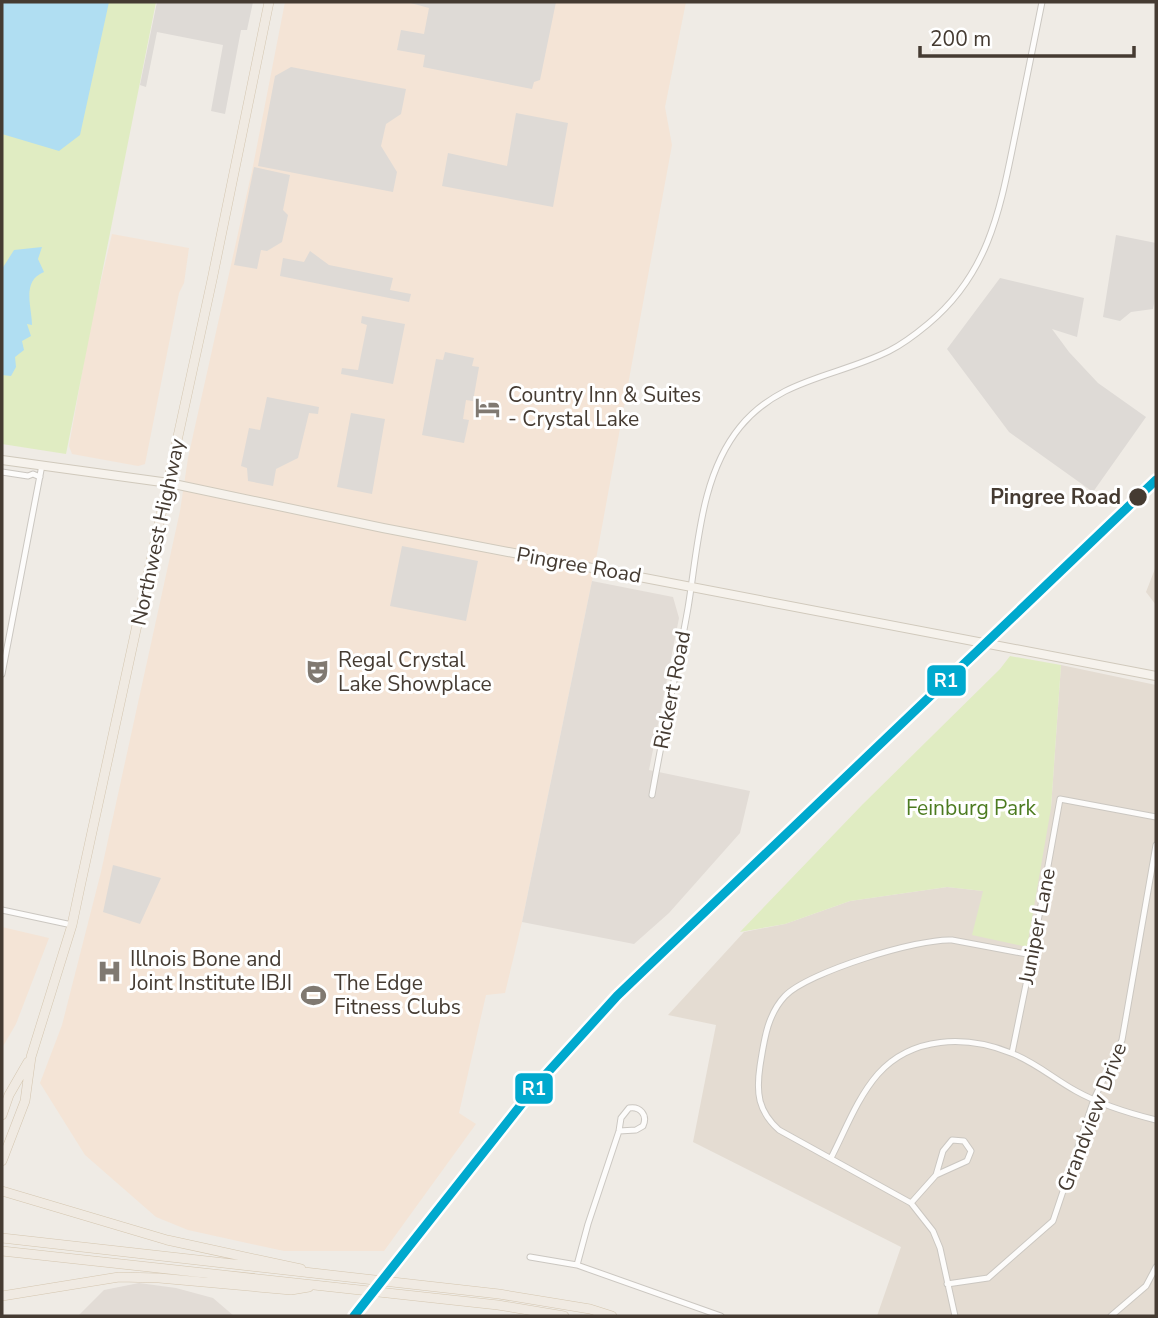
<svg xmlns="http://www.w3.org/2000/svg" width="1158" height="1318" viewBox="0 0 1158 1318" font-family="'Nunito Sans',sans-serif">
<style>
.residential{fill:#e4dcd2}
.commercial{fill:#f4e4d6}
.industrial{fill:#e2dcd6}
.green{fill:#e0ecc2}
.parking{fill:#dedad6}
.water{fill:#b0def2}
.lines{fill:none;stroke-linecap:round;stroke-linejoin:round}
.street-casing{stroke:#cbc7c1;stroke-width:7}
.secondary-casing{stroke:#d0c9bc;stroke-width:10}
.primary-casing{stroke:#d4c6b0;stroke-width:10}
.street{stroke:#fdfcfb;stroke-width:5}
.secondary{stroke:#f6f2ec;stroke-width:8}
.primary{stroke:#f0eae2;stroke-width:9}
.rail-1-casing{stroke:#fff;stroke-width:14}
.rail-1{stroke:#00a9ce;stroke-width:9}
.stop-dot{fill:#453b32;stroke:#fff;stroke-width:2.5}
.labels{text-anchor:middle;stroke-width:6;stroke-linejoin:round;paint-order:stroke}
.poi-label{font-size:21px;fill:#453b32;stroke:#fff;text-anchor:start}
.stop-label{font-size:21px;font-weight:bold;fill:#453b32;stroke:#fff;text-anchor:end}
.street-label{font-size:21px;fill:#453b32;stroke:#fff}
.park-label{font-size:21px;fill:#4c7b20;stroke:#fff}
.line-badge{stroke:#fff;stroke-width:2.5}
.badge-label{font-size:19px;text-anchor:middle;font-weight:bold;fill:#fff}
</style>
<rect width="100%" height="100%" fill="#efebe5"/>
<!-- residential -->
<path class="residential" d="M 1156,566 L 1156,605 L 1146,592 Z
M 1061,665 L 1156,685 L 1156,1316 L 877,1316 L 901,1247 L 693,1142 L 716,1025 L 668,1015 L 744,932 L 785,924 L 850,901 L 947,887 L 983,891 L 1051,808 Z"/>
<!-- commercial -->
<path class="commercial" d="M 285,2 L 686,2 L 665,107 L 672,145 L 592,581 L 522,922 L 505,993 L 486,995 L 459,1113 L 476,1124 L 384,1251 L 284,1251 L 188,1230 L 156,1217 L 85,1155 L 40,1083 L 62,1025 L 101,872 L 180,511 L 188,458 L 253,166 Z
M 112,234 L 189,248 L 184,283 L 179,293 L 145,464 L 138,466 L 72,454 L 69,446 L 91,323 Z
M 2,927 L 49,938 L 16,1024 L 2,1048 Z"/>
<!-- industrial -->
<path class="industrial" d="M 592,581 L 673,597 L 679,618 L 649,770 L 750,791 L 740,833 L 669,913 L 634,944 L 522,922 Z
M 139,1283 L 176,1288 L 213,1298 L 234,1316 L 78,1316 L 104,1290 Z"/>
<!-- green -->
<path class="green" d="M 2,2 L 156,2 L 66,454 L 2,444 Z
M 1010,656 L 1061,665 L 1051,808 L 1027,947 L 972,935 L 983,891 L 947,887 L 850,901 L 785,924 L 740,932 L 862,805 L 1000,669 Z"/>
<!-- parking -->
<path class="parking" d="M 157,2 L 253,2 L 247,30 L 241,30 L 225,114 L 211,111 L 223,45 L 157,32 L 146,87 L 140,85 Z
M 407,2 L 556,2 L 540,80 L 534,82 L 532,89 L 423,67 L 425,55 L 397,50 L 401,30 L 424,34 L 429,8 Z
M 291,67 L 406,89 L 401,114 L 386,124 L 381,146 L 397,172 L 393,192 L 258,166 L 275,76 Z
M 516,113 L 568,123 L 553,207 L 442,186 L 448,153 L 507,166 Z
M 254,167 L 290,175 L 283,210 L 288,215 L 282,242 L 267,251 L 261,250 L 257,269 L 234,265 Z
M 1116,235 L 1156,243 L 1156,293 L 1153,309 L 1131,312 L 1120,321 L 1103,317 Z
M 310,251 L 329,265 L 393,278 L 390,290 L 411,294 L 409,302 L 280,276 L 283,258 L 304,262 Z
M 1000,278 L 1084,298 L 1077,337 L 1052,329 L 1069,352 L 1098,383 L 1146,417 L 1093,492 L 1009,432 L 947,349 Z
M 362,316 L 405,324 L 393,384 L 341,374 L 342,368 L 358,370 L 367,325 L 361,323 Z
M 445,352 L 474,358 L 472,366 L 479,367 L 473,401 L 466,400 L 463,419 L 469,420 L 464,443 L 422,435 L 436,359 L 443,360 Z
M 267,397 L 319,407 L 318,414 L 309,413 L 298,458 L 276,469 L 273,486 L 248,481 L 247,468 L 241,466 L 249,428 L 260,430 Z
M 351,413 L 385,419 L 372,494 L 337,487 Z
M 402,546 L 478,561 L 466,621 L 390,606 Z
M 113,865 L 161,878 L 140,924 L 103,912 Z"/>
<!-- water -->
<path class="water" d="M 2,2 L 109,2 L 80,135 L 59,151 L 2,134 Z
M 42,247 L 38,259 L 44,272 C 21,281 32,307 32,325 L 27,324 L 31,336 L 22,341 L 24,350 L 15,357 L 16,367 L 11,376 L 2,375 L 2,269 L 14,250 Z"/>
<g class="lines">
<defs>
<path id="street" d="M 2,472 L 28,476 L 33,474 L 40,477
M 2,674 L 42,465
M 652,795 C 663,732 677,670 688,608 C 698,548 700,476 740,427 C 780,378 837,377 889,351 C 903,344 916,334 928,324 C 992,271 1001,203 1017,126 C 1025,85 1034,43 1042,2
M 2,910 L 72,925
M 1012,1053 L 1032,955 L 1060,799 L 1156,817
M 831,1158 C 845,1131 857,1098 878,1074 C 912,1036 966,1035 1011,1053 C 1035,1062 1054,1079 1076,1091 C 1101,1105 1128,1113 1156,1120
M 911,1203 L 936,1175 L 967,1161 L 971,1151 L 964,1141 L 952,1140 L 943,1151 L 936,1175
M 530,1257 L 577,1265 L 721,1316
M 577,1265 L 588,1224 L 619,1131 L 621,1118 L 629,1108 C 640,1106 648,1115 643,1126 L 636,1130 L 619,1131
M 947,1284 L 988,1278 L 1053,1221 L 1094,1099 L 1122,1040 L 1156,845
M 955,1316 L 940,1248 L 933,1231 L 911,1203 L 779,1130 C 758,1111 756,1093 760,1066 C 764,1041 767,1015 785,996 C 808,972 919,938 952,940 L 1032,955
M 1111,1316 L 1146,1286 L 1156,1267"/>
<path id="secondary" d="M 2,460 L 169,483 L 383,528 L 1156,676"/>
<path id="primary" d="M 2,1115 L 9,1095 L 28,1062
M 2,1161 L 25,1101 L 31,1057 L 72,925 L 80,887 L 212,280 L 269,2
M 2,1191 L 167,1240 L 301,1269
M 2,1238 L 499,1294 L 590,1309 L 612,1316
M 2,1251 L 498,1305 L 564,1316
M 2,1296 L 119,1277 L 159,1278 L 291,1290 L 309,1287"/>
</defs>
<!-- street casing -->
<use href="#street" class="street-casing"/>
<!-- secondary casing -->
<use href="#secondary" class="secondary-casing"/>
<!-- primary casing -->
<use href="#primary" class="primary-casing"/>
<!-- street -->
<use href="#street" class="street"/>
<!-- secondary -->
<use href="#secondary" class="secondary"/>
<!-- primary -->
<use href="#primary" class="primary"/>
<defs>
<path id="rail-1" d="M 354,1316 L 539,1082 L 617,996 L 1156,480"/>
</defs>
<!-- rail-1 casing -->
<use href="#rail-1" class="rail-1-casing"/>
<!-- rail-1 -->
<use href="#rail-1" class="rail-1"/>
</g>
<!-- icons -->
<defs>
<symbol id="hotel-bare" viewBox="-9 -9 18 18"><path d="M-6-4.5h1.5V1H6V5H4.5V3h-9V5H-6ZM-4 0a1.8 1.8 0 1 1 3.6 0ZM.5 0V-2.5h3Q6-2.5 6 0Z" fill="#807971" stroke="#fff" stroke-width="2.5" paint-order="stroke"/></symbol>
<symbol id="theatre-bare" viewBox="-9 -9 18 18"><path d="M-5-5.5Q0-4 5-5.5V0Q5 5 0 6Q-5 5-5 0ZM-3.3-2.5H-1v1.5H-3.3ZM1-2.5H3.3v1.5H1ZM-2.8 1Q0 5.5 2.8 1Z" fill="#807971" stroke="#fff" stroke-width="2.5" paint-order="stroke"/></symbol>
<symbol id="hospital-bare" viewBox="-9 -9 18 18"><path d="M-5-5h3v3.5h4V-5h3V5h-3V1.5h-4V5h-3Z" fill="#807971" stroke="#fff" stroke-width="2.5" paint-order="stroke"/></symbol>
<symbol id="stadium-bare" viewBox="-9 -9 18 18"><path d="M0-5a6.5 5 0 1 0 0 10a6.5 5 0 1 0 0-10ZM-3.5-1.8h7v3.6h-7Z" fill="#807971" stroke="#fff" stroke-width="2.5" paint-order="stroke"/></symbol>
</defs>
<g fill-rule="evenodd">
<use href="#hotel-bare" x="470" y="390" width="35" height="35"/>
<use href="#theatre-bare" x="300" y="654" width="35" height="35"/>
<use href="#hospital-bare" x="92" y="954" width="35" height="35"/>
<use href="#stadium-bare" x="296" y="978" width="35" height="35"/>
</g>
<!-- markers -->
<circle class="stop-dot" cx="1138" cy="497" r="10"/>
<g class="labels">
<!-- poi labels -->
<g class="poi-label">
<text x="508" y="402">Country Inn &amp; Suites<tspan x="508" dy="24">- Crystal Lake</tspan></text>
<text x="338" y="667">Regal Crystal<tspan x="338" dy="24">Lake Showplace</tspan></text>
<text x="130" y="966">Illnois Bone and<tspan x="130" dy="24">Joint Institute IBJI</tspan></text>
<text x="334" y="990">The Edge<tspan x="334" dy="24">Fitness Clubs</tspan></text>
</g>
<!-- stop labels -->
<g class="stop-label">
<text x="1121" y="504">Pingree Road</text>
</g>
<!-- street labels -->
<g class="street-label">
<text transform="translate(158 532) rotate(-78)" y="7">Northwest Highway</text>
<text transform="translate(579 565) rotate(10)" y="7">Pingree Road</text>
<text transform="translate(672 690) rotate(-79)" y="7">Rickert Road</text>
<text transform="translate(1037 926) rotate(-79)" y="7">Juniper Lane</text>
<text transform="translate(1092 1117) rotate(-69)" y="7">Grandview Drive</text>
</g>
<!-- park labels -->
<g class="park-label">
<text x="971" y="815">Feinburg Park</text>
</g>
</g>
<g class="line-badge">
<rect x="926" y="664" width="41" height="33" rx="7" fill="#00a9ce"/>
<rect x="514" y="1072" width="40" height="33" rx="7" fill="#00a9ce"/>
</g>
<g class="badge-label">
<text x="946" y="687">R1</text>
<text x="534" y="1095">R1</text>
</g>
<!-- border -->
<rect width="1158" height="1318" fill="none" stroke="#453b32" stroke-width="7"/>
<!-- scale -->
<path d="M920 46v10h214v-10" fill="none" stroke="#453b32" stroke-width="3.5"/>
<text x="930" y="46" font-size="21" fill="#453b32" stroke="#ffffff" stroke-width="5" paint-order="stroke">200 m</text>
</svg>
